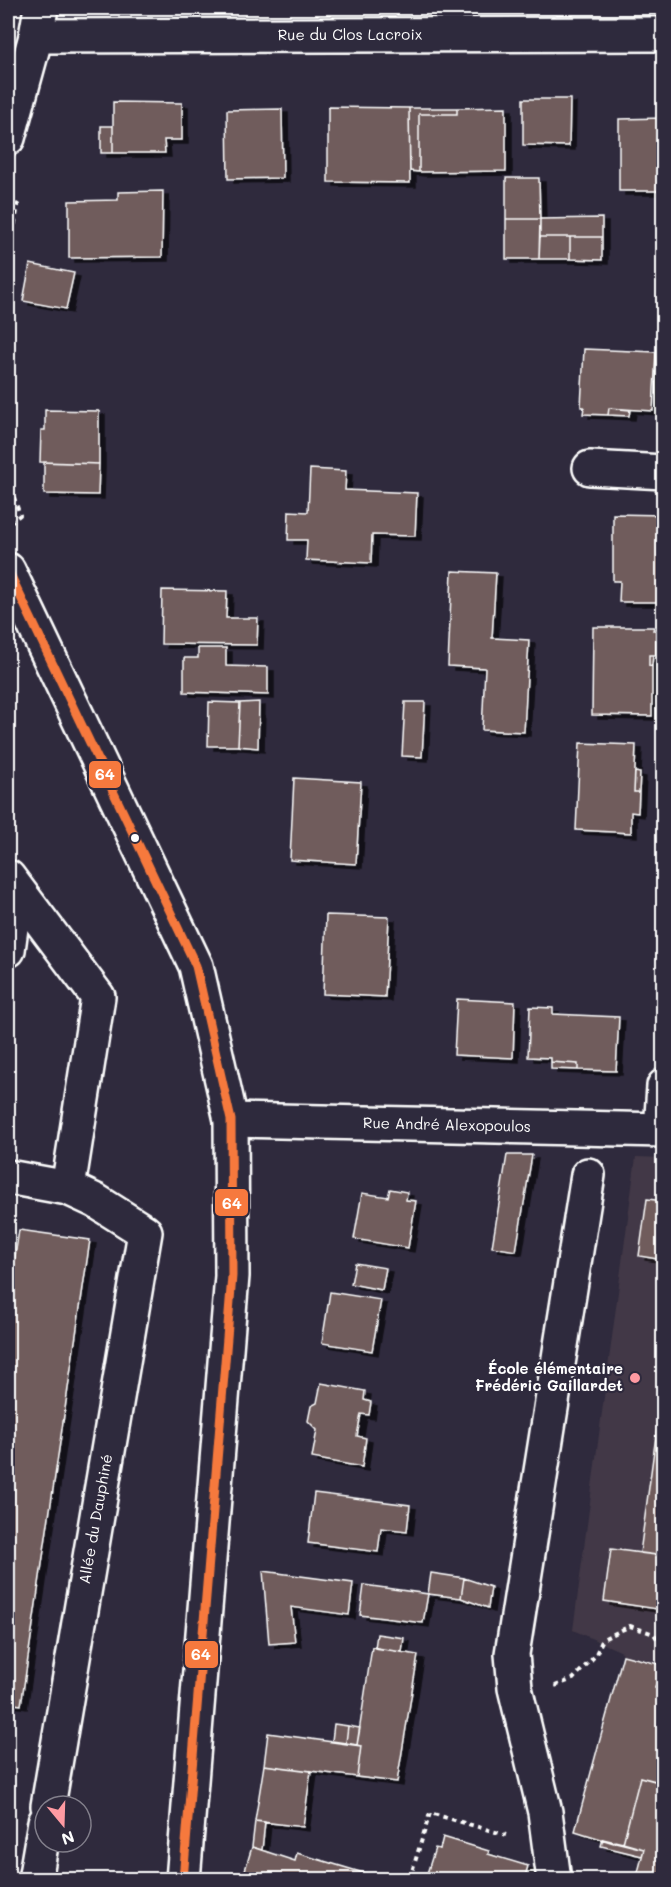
<svg xmlns="http://www.w3.org/2000/svg" width="671" height="1887" viewBox="0 0 671 1887" font-family="Mali,sans-serif">
<style>
.built{fill:#423946}
.building{fill:#6f5c5c;stroke:#fff;stroke-width:1.5;filter:url(#shadow)}
.lines{fill:none;stroke-linecap:round;stroke-linejoin:round}
.minor-casing{stroke:#fff;stroke-width:38}
.path{stroke:#fff;stroke-width:4;stroke-dasharray:4.5 4.5;stroke-linecap:butt}
.minor{stroke:#2f2a3d;stroke-width:33}
.bus-1-casing{stroke:#2f2a3d;stroke-width:14}
.bus-1{stroke:#f6793e;stroke-width:9}
.bus-dot{fill:#fff;stroke:#2f2a3d;stroke-width:2}
.poi-dot{fill:#ff9aa2;stroke:#2f2a3d;stroke-width:2}
.labels{text-anchor:middle;stroke-width:4.5;stroke-linejoin:round;paint-order:stroke}
.street-label{font-size:15px;fill:#fff;stroke:#2f2a3d}
.poi-label{font-size:15px;font-weight:bold;fill:#fff;stroke:#2f2a3d;text-anchor:end}
.line-badge{stroke:#2f2a3d;stroke-width:2}
.badge-label{font-size:16px;text-anchor:middle;font-weight:bold;fill:#fff}
</style>
<defs>
<filter id="shadow"><feDropShadow dx="6" dy="4" stdDeviation="0" flood-color="#0009"/></filter>
</defs>
<rect width="100%" height="100%" fill="#2f2a3d"/>
<filter id="ink" filterUnits="userSpaceOnUse"><feTurbulence type="fractalNoise" baseFrequency=".0167" numOctaves="2"/><feDisplacementMap in="SourceGraphic" scale="12" xChannelSelector="R" yChannelSelector="G"/><feConvolveMatrix kernelMatrix="1 2 1 2 8 2 1 2 1" color-interpolation-filters="sRGB"/></filter>
<g filter="url(#ink)">
<!-- built -->
<path class="built" d="M 636,1157 L 663,1158 L 663,1673 L 660,1672 L 661,1665 L 623,1655 L 622,1652 L 573,1630 Z"/>
<!-- building -->
<path class="building" d="M 523,99 L 570,99 L 569,146 L 523,145 Z
M 113,102 L 182,103 L 182,140 L 164,140 L 165,153 L 113,153 Z
M 328,107 L 409,108 L 410,183 L 328,182 Z
M 506,107 L 506,171 L 419,172 L 419,114 L 457,114 L 457,108 Z
M 409,108 L 457,108 L 457,114 L 419,114 L 419,172 L 410,171 Z
M 282,109 L 283,178 L 228,179 L 227,110 Z
M 664,118 L 664,191 L 619,191 L 619,119 Z
M 101,126 L 113,126 L 113,153 L 101,153 Z
M 506,178 L 539,178 L 540,219 L 506,219 Z
M 163,191 L 162,257 L 69,258 L 69,201 L 118,200 L 118,192 Z
M 602,218 L 602,237 L 540,237 L 540,219 Z
M 506,219 L 540,219 L 539,259 L 506,259 Z
M 540,237 L 570,237 L 570,259 L 539,259 Z
M 570,237 L 602,237 L 602,260 L 570,259 Z
M 30,264 L 74,273 L 66,309 L 23,301 Z
M 584,349 L 656,352 L 653,411 L 609,408 L 608,415 L 583,414 L 584,407 L 581,407 Z
M 609,408 L 630,410 L 629,416 L 608,415 Z
M 45,410 L 99,411 L 99,464 L 40,462 L 41,430 L 45,430 Z
M 44,462 L 99,464 L 98,495 L 44,494 Z
M 310,469 L 346,471 L 345,490 L 417,493 L 415,536 L 372,535 L 371,563 L 306,560 L 307,540 L 288,540 L 289,511 L 308,512 Z
M 613,514 L 664,515 L 664,602 L 619,602 L 620,581 L 613,581 Z
M 452,571 L 496,573 L 492,638 L 529,640 L 524,732 L 482,730 L 485,668 L 448,666 Z
M 162,590 L 227,591 L 226,618 L 258,618 L 257,645 L 161,644 Z
M 593,627 L 654,627 L 653,630 L 656,630 L 656,655 L 649,655 L 649,666 L 652,665 L 652,716 L 592,715 Z
M 198,648 L 226,648 L 226,666 L 268,667 L 268,695 L 184,692 L 184,658 L 198,658 Z
M 649,655 L 653,655 L 652,665 L 649,666 Z
M 209,702 L 240,703 L 238,746 L 208,746 Z
M 259,702 L 258,748 L 238,746 L 240,703 Z
M 405,702 L 425,702 L 422,757 L 402,756 Z
M 580,743 L 636,745 L 634,792 L 639,792 L 638,813 L 631,812 L 631,833 L 576,830 Z
M 635,772 L 640,773 L 639,792 L 634,792 Z
M 294,778 L 361,782 L 356,864 L 290,860 Z
M 326,915 L 389,917 L 385,997 L 323,994 Z
M 457,999 L 515,1002 L 513,1058 L 454,1055 Z
M 530,1007 L 553,1008 L 553,1014 L 619,1017 L 616,1071 L 578,1070 L 578,1064 L 551,1062 L 551,1058 L 528,1057 Z
M 551,1062 L 578,1064 L 578,1070 L 551,1069 Z
M 507,1155 L 532,1155 L 516,1251 L 492,1247 Z
M 390,1189 L 407,1192 L 406,1200 L 416,1201 L 408,1248 L 354,1239 L 362,1193 L 388,1197 Z
M 647,1199 L 664,1201 L 664,1260 L 639,1256 Z
M 19,1230 L 90,1240 L 21,1705 L 8,1703 L 8,1302 Z
M 355,1263 L 386,1268 L 382,1290 L 351,1284 Z
M 330,1292 L 381,1300 L 372,1351 L 322,1343 Z
M 664,1377 L 664,1556 L 640,1553 Z
M 321,1383 L 365,1391 L 364,1400 L 371,1402 L 369,1415 L 361,1414 L 357,1436 L 366,1438 L 362,1467 L 312,1458 L 317,1430 L 308,1421 L 311,1406 L 317,1403 Z
M 314,1493 L 410,1505 L 407,1531 L 381,1528 L 378,1552 L 308,1543 Z
M 611,1549 L 664,1556 L 664,1610 L 604,1601 Z
M 263,1571 L 353,1583 L 349,1615 L 291,1607 L 295,1642 L 269,1644 Z
M 431,1573 L 464,1578 L 461,1598 L 428,1594 Z
M 464,1578 L 491,1587 L 488,1608 L 461,1598 Z
M 364,1585 L 428,1594 L 423,1623 L 360,1615 Z
M 377,1634 L 404,1638 L 402,1652 L 375,1648 Z
M 372,1647 L 418,1655 L 397,1782 L 357,1777 L 361,1746 L 357,1745 Z
M 623,1655 L 662,1665 L 655,1688 L 664,1691 L 664,1778 L 662,1783 L 640,1777 L 623,1843 L 615,1841 L 614,1843 L 575,1831 Z
M 660,1672 L 664,1673 L 664,1691 L 655,1688 Z
M 334,1724 L 348,1726 L 346,1743 L 332,1741 Z
M 348,1726 L 360,1728 L 357,1745 L 346,1743 Z
M 268,1733 L 361,1746 L 357,1777 L 264,1765 Z
M 264,1765 L 311,1771 L 303,1827 L 255,1821 Z
M 640,1777 L 664,1783 L 664,1880 L 636,1880 L 644,1849 L 623,1843 Z
M 255,1821 L 265,1822 L 262,1850 L 252,1847 Z
M 443,1837 L 489,1851 L 488,1854 L 528,1866 L 524,1880 L 425,1880 L 435,1848 L 440,1849 Z
M 603,1839 L 644,1849 L 642,1856 L 601,1846 Z
M 252,1847 L 295,1861 L 297,1853 L 387,1880 L 242,1880 Z"/>
<g class="lines">
<defs>
<g id="minor">
<path id="s1" d="M 36,36 L 664,34"/>
<path d="M 8,138 L 36,36 L 41,8"/>
<path d="M 590,468 L 664,472"/>
<path d="M 8,570 L 196,966 L 231,1120 L 232,1276 L 183,1880"/>
<path d="M 8,877 L 98,997 L 68,1188"/>
<path d="M 8,950 L 16,890"/>
<path id="s2" d="M 231,1120 L 664,1130"/>
<path d="M 661,1130 L 664,1086"/>
<path d="M 8,1177 L 68,1188 L 96,1201 L 145,1232 L 48,1806"/>
<path d="M 35,1880 L 45,1822"/>
<path d="M 554,1880 L 545,1812 L 515,1688 L 512,1654 L 588,1175"/>
</g>
</defs>
<!-- minor casing -->
<use href="#minor" class="minor-casing"/>
<!-- path -->
<path class="path" d="M 8,199 L 18,205 L 8,264
M 8,480 L 20,515 L 8,524
M 8,1267 L 13,1268
M 555,1686 L 573,1679 L 595,1656 L 603,1639 L 630,1626 L 654,1634 L 664,1649
M 410,1878 L 430,1813 L 506,1835"/>
<!-- minor -->
<use href="#minor" class="minor"/>
<defs>
<path id="bus-1" d="M 8,570 L 196,966 L 231,1120 L 232,1276 L 183,1880"/>
</defs>
<!-- bus-1 casing -->
<use href="#bus-1" class="bus-1-casing"/>
<!-- bus-1 -->
<use href="#bus-1" class="bus-1"/>
</g>
</g>
<!-- markers -->
<circle class="bus-dot" cx="135" cy="838" r="5"/>
<circle class="poi-dot" cx="635" cy="1378" r="6"/>
<g class="labels">
<!-- street labels -->
<g class="street-label">
<text dy="5" stroke="none"><textPath href="#s1" startOffset="314">Rue du Clos Lacroix</textPath></text>
<text dy="5" stroke="none"><textPath href="#s2" startOffset="216">Rue André Alexopoulos</textPath></text>
<text transform="translate(96 1519) rotate(-80)" y="5">Allée du Dauphiné</text>
</g>
<!-- poi labels -->
<g class="poi-label">
<text x="623" y="1374">École élémentaire<tspan x="623" dy="17">Frédéric Gaillardet</tspan></text>
</g>
</g>
<g class="line-badge">
<rect x="88" y="760" width="34" height="29" rx="6" fill="#f6793e"/>
<rect x="214" y="1188" width="35" height="29" rx="6" fill="#f6793e"/>
<rect x="184" y="1640" width="35" height="29" rx="6" fill="#f6793e"/>
</g>
<g class="badge-label">
<text x="105" y="780">64</text>
<text x="232" y="1209">64</text>
<text x="201" y="1660">64</text>
</g>
<!-- margin -->
<rect width="671" height="1887" fill="none" stroke="#2f2a3d" stroke-width="30"/>
<rect x="15" y="15" width="641" height="1857" fill="none" stroke="#fff" stroke-width="2" filter="url(#ink)"/>
<!-- north arrow -->
<g transform="translate(63 1824) rotate(161)"><circle r="28" fill="#2f2a3d" stroke="#827f8b" stroke-width="1.5"/>
<path d="M0-4.5L10 22L0 15L-10 22Z" fill="#ff9aa2"/>
<text y="-9" font-size="16" font-weight="bold" text-anchor="middle" fill="#ffffff">N</text>
</g>
</svg>
